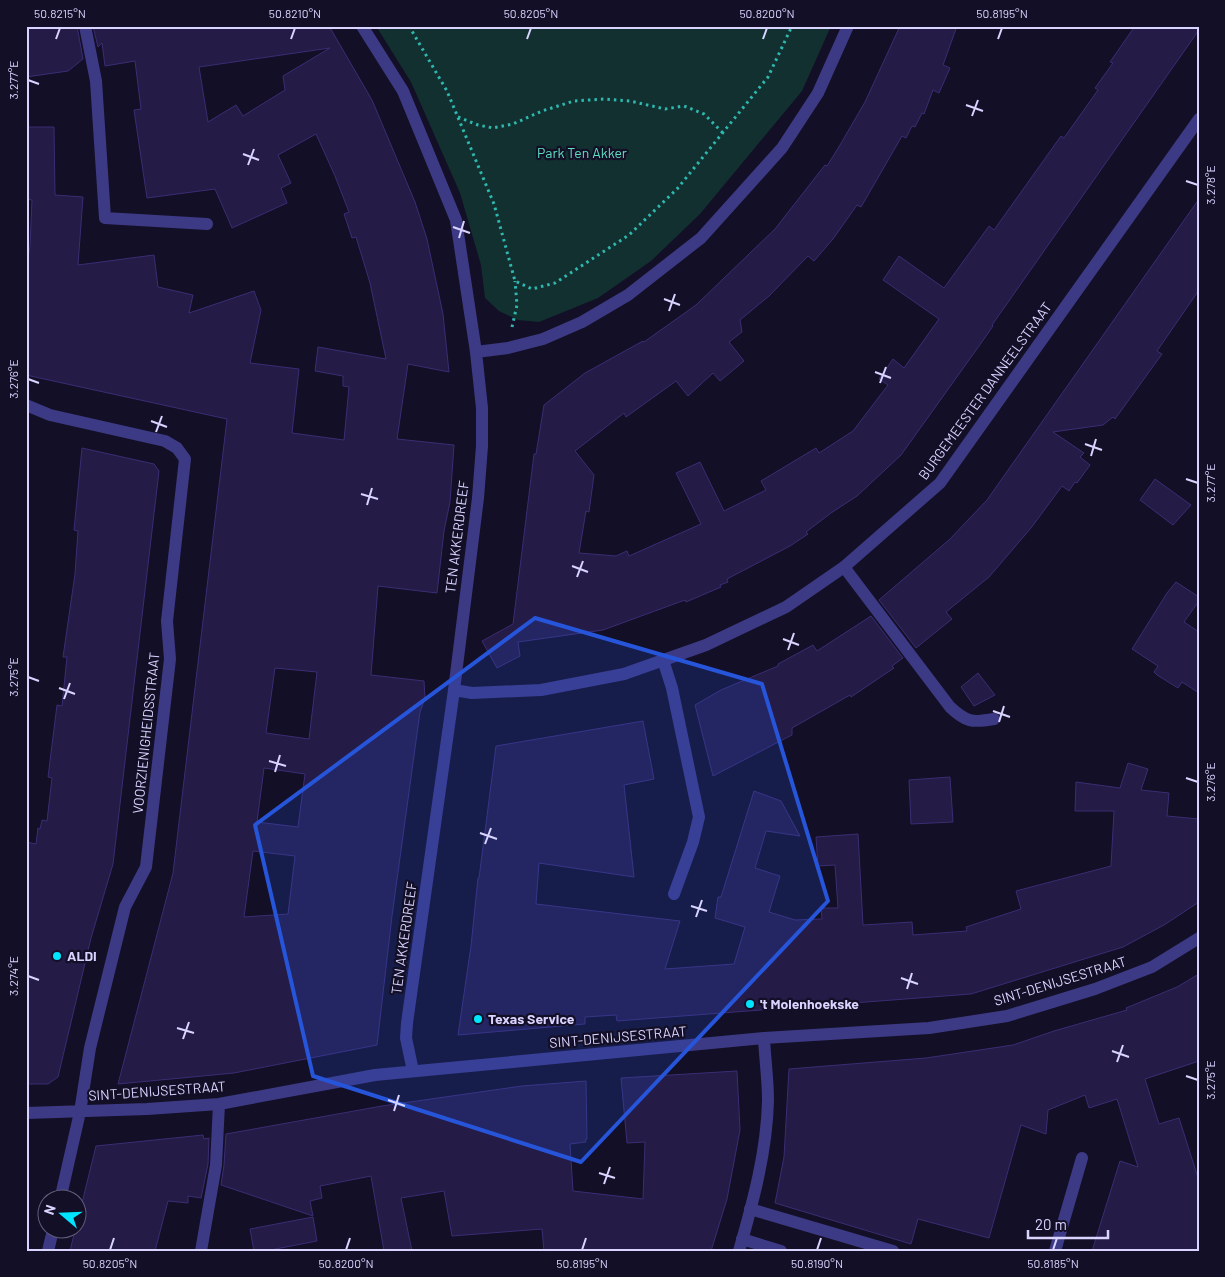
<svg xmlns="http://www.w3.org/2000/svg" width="1225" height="1277" viewBox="0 0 1225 1277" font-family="Barlow,sans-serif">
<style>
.green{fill:#12302f}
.building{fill:#241b47;stroke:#3b2d73;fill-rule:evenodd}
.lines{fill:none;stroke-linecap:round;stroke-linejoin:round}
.path{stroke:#2fb8b0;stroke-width:3;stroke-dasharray:2.5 4;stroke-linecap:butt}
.service{stroke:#3d3a85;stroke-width:12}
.minor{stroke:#3d3a85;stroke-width:12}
.marked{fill:#2655da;fill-opacity:0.2;stroke:#2655da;stroke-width:4;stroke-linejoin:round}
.ticks{fill:none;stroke:#d9d4ff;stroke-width:2}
.poi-dot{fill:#00e5ff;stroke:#130f26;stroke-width:2}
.labels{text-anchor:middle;stroke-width:4.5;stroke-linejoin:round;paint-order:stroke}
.park-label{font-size:14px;fill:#5fe0c0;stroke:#130f26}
.street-label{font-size:14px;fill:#d9d4ff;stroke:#130f26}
.poi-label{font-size:14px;font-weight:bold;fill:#d9d4ff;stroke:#130f26;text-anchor:start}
.neatline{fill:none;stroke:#d9d4ff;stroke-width:2}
.ticks-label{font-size:12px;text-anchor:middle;fill:#d9d4ff}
</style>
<rect width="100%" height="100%" fill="#130f26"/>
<!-- green -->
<path class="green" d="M 376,26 L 831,26 L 802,91 L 700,214 L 651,261 L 598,298 L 539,322 L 518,320 L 499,311 L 485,298 L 481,265 L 460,193 L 411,82 Z"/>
<!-- building -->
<path class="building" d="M 26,26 L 77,26 L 83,59 L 68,71 L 26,77 Z
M 93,26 L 329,26 L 372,100 L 415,202 L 427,239 L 443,314 L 449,372 L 408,364 L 397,439 L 454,445 L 450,502 L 444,531 L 437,593 L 378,586 L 371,675 L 424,681 L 425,698 L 420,712 L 392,916 L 377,1045 L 234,1073 L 118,1084 L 173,873 L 227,419 L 26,375 L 26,268 L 30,246 L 32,200 L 26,199 L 26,127 L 54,127 L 55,195 L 83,197 L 78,265 L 154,255 L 158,287 L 193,295 L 189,313 L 254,291 L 261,310 L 250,363 L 299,369 L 292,433 L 344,440 L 349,387 L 343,386 L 343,376 L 315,371 L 318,347 L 386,359 L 370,283 L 356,237 L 352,238 L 344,214 L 349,212 L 335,176 L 316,134 L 278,155 L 291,183 L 281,188 L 287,203 L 232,228 L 215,189 L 147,198 L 134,110 L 141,109 L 135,61 L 105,66 L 102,43 L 98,47 ZM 330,48 L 283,76 L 285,90 L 243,116 L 236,105 L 208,122 L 199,67 ZM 275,668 L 317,672 L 309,739 L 266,733 ZM 264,768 L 305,774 L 298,827 L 257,822 ZM 253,851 L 295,856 L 288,914 L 244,917 Z
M 900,26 L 957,26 L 943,65 L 950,68 L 939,93 L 933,90 L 924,114 L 922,113 L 915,127 L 912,126 L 906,138 L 902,136 L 861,207 L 857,205 L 833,239 L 814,261 L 808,256 L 769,296 L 740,320 L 742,332 L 729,342 L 744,361 L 720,381 L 713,373 L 688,396 L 676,381 L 626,417 L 624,413 L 575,451 L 594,475 L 589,512 L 586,511 L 579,553 L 616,556 L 627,551 L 629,556 L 701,524 L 676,473 L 700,462 L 724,511 L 766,490 L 761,481 L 816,448 L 819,453 L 853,431 L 888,385 L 879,379 L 893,359 L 904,368 L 939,319 L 883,280 L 899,256 L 944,288 L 989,226 L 994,230 L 1061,136 L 1064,138 L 1098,90 L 1095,88 L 1113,63 L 1110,62 L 1135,26 L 1199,26 L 1199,30 L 992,325 L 993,326 L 979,346 L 901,455 L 857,496 L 831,513 L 806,532 L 808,534 L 790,546 L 727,579 L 728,582 L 720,585 L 721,587 L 686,602 L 685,600 L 603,630 L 518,642 L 520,656 L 497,668 L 482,641 L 513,624 L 534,454 L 536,454 L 544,405 L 585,373 L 643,341 L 644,342 L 696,305 L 775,229 L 825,165 L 827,166 L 840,145 L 865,102 Z
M 1199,199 L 1199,290 L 1157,351 L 1162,354 L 1115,419 L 1113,417 L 1103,425 L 1053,432 L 1084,453 L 1080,457 L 1090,465 L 1077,483 L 1075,482 L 1069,491 L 1062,486 L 1031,528 L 989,577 L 946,612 L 952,619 L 916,648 L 879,600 L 950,539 L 987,500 Z
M 82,448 L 154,464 L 159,471 L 113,864 L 91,938 L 58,1077 L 48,1084 L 26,1084 L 26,842 L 36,844 L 38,828 L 40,829 L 42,820 L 47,821 L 52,778 L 48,777 L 57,705 L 62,706 L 67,657 L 63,657 L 75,574 L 78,531 L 74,530 Z
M 1155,479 L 1191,505 L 1173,525 L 1140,500 Z
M 1176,582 L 1199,597 L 1199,601 L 1184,622 L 1199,632 L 1199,693 L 1182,682 L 1178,688 L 1157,675 L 1154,672 L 1158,666 L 1132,649 L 1167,593 Z
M 871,616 L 903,658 L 892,666 L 894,668 L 851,697 L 850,695 L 792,728 L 792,735 L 713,776 L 695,705 L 721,690 L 778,666 L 778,664 L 813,645 L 817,651 Z
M 978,673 L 995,695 L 974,706 L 961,687 Z
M 643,721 L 654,779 L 624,785 L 634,877 L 539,863 L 536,904 L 680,921 L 665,969 L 734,964 L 745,927 L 715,918 L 718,897 L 721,897 L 754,791 L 781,801 L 800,836 L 766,831 L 755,868 L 780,876 L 769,912 L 795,920 L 822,919 L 821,908 L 838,908 L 835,865 L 818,866 L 816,837 L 858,834 L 863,925 L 912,922 L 913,935 L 967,931 L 966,927 L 1021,909 L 1016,891 L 1111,866 L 1114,811 L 1075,811 L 1076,782 L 1120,788 L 1128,763 L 1148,769 L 1141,790 L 1169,793 L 1167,816 L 1199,819 L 1199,902 L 1164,925 L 1123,947 L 971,994 L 617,1021 L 616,1015 L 585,1017 L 585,1024 L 458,1035 L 471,946 L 478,878 L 479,878 L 496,746 Z
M 950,777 L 953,822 L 911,824 L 909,780 Z
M 1199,974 L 1199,1061 L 1145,1079 L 1159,1124 L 1179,1118 L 1199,1181 L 1199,1251 L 1092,1251 L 1120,1161 L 1138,1167 L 1117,1099 L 1089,1108 L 1085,1095 L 1048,1110 L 1046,1134 L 1021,1125 L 989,1238 L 918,1219 L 911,1244 L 775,1203 L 784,1157 L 789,1069 L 926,1058 L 1013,1045 L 1054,1031 L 1127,1010 L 1126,1008 L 1177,987 Z
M 737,1071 L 740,1130 L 727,1199 L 711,1251 L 544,1251 L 542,1229 L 452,1236 L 444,1191 L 401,1198 L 412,1251 L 384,1251 L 371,1176 L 320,1186 L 322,1198 L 310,1201 L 313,1216 L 221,1185 L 224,1165 L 226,1134 L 382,1106 L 522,1086 L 586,1081 L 587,1139 L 585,1140 L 586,1142 L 570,1144 L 573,1191 L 643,1199 L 645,1142 L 627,1143 L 621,1078 Z
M 203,1135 L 204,1139 L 209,1138 L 208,1164 L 201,1198 L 188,1196 L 188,1203 L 168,1201 L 155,1251 L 70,1251 L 75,1230 L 78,1230 L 78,1219 L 96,1146 Z
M 313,1217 L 317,1241 L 265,1251 L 254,1251 L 250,1229 Z"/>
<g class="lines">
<!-- path -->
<path class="path" d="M 409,26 L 447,91 L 494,204 L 515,281 L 532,289 L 555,283 L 629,235 L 677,189 L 768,77 L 792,26
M 458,117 L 478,125 L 493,128 L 513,124 L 542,111 L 574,101 L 604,99 L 630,101 L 665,109 L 684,106 L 704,114 L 723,133
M 512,327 L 517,305 L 515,281"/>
<!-- service -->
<path class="service" d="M 85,26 L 96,81 L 105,218 L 207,224
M 844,567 L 950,707 C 966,722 972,723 994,719
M 663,660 L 672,688 L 699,817 L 693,842 L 674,894
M 750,1209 L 893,1251
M 742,1239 L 781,1251
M 1055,1251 L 1082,1158"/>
<!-- minor -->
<path class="minor" d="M 362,26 L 403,91 L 456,220 L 476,352 L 482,408 L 482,446 L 478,498 L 454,690 L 407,1023 L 406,1038 L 413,1071
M 476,352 L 508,348 L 543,339 L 582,322 L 628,295 L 701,238 L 782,148 L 818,93 L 848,26
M 26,405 L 50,415 L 165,441 L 177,448 L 185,459 L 167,621 L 170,659 L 146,867 L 125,907 L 90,1048 L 80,1112 L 60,1200
M 454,690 L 472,693 L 541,690 L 624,674 L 706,645 L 786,607 L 844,567 L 940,483 L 1199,119
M 26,1113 L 147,1109 L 219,1104 L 375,1075 L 764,1038 L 929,1028 L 1007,1016 L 1095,989 L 1152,967 L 1199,938
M 48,1251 L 53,1230
M 201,1251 L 216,1165 L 219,1104
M 739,1251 C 753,1202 767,1151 768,1100 C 768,1080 765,1059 764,1038"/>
</g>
<!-- marked area -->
<path class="marked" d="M 535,618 L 762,684 L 828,901 L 581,1162 L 313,1076 L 255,825 Z"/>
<!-- ticks -->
<path class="ticks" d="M 56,39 L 60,28M 291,39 L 295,28M 527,39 L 531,28M 763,39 L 767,28M 998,39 L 1002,28M 28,80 L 39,84M 966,105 L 983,111M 972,116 L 978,100M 243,154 L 259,160M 248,165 L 254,149M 1186,181 L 1198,185M 453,227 L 470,233M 459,238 L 464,221M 664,299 L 680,305M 669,311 L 675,294M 875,372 L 891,378M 28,379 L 39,383M 880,383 L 886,367M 151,421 L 167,427M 156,432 L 162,416M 1085,444 L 1102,450M 1091,456 L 1096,439M 1186,479 L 1198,483M 361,494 L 378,499M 367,505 L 372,488M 572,566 L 588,572M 577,577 L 583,561M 783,639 L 799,645M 788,650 L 794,633M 28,677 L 39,681M 59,688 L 75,694M 64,699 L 70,683M 993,711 L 1010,717M 999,722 L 1004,706M 269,761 L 286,766M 275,772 L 280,755M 1186,778 L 1198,782M 480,833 L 497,839M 485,844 L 491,828M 691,906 L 707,911M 696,917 L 702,900M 28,976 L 39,980M 901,978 L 918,984M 907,989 L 912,973M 177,1028 L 194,1033M 183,1039 L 189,1022M 1112,1051 L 1129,1057M 1117,1062 L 1123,1045M 1186,1076 L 1198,1080M 388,1100 L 405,1106M 394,1111 L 399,1095M 599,1173 L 615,1178M 604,1184 L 610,1167M 110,1250 L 114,1238M 346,1250 L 350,1238M 582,1250 L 586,1238M 817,1250 L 821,1238M 1053,1250 L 1057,1238"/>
<!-- markers -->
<g class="poi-dot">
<circle cx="57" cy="956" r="5"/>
<circle cx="750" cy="1004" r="5"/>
<circle cx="478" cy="1019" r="5"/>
</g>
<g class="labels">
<!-- park labels -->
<g class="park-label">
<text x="582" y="158">Park Ten Akker</text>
</g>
<!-- street labels -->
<g class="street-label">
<text transform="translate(985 391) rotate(-54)" y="5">BURGEMEESTER DANNEELSTRAAT</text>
<text transform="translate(457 537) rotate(-83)" y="5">TEN AKKERDREEF</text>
<text transform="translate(146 733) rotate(-84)" y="5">VOORZIENIGHEIDSSTRAAT</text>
<text transform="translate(404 938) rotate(-82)" y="5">TEN AKKERDREEF</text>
<text transform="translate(1060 981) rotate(-17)" y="5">SINT-DENIJSESTRAAT</text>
<text transform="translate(618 1037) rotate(-5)" y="5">SINT-DENIJSESTRAAT</text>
<text transform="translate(157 1091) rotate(-4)" y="5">SINT-DENIJSESTRAAT</text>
</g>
<!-- poi labels -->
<g class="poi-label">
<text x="67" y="961">ALDI</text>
<text x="760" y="1009">'t Molenhoekske</text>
<text x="488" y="1024">Texas Service</text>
</g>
</g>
<!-- border -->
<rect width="1225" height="1277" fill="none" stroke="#130f26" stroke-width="55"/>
<!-- north arrow -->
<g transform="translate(62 1214) rotate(289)"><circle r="24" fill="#130f26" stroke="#625e7d"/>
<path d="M0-4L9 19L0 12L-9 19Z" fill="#00e5ff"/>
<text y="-8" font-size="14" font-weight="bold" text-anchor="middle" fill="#d9d4ff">N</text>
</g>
<!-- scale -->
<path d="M1028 1230v8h80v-8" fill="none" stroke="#d9d4ff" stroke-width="2.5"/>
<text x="1035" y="1230" font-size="15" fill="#d9d4ff" stroke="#130f26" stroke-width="4" paint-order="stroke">20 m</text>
<rect x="28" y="28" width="1170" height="1222" class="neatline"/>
<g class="ticks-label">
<text x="60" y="18">50.8215°N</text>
<text x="295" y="18">50.8210°N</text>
<text x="531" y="18">50.8205°N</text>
<text x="767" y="18">50.8200°N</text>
<text x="1002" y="18">50.8195°N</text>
<text transform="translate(14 80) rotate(-90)" y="4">3.277°E</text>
<text transform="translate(1211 185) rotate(-90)" y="4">3.278°E</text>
<text transform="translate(14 379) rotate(-90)" y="4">3.276°E</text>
<text transform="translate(1211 483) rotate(-90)" y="4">3.277°E</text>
<text transform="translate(14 677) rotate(-90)" y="4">3.275°E</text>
<text transform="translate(1211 782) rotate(-90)" y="4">3.276°E</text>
<text transform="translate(14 976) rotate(-90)" y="4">3.274°E</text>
<text transform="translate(1211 1080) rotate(-90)" y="4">3.275°E</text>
<text x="110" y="1268">50.8205°N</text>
<text x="346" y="1268">50.8200°N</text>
<text x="582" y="1268">50.8195°N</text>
<text x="817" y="1268">50.8190°N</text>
<text x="1053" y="1268">50.8185°N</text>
</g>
</svg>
